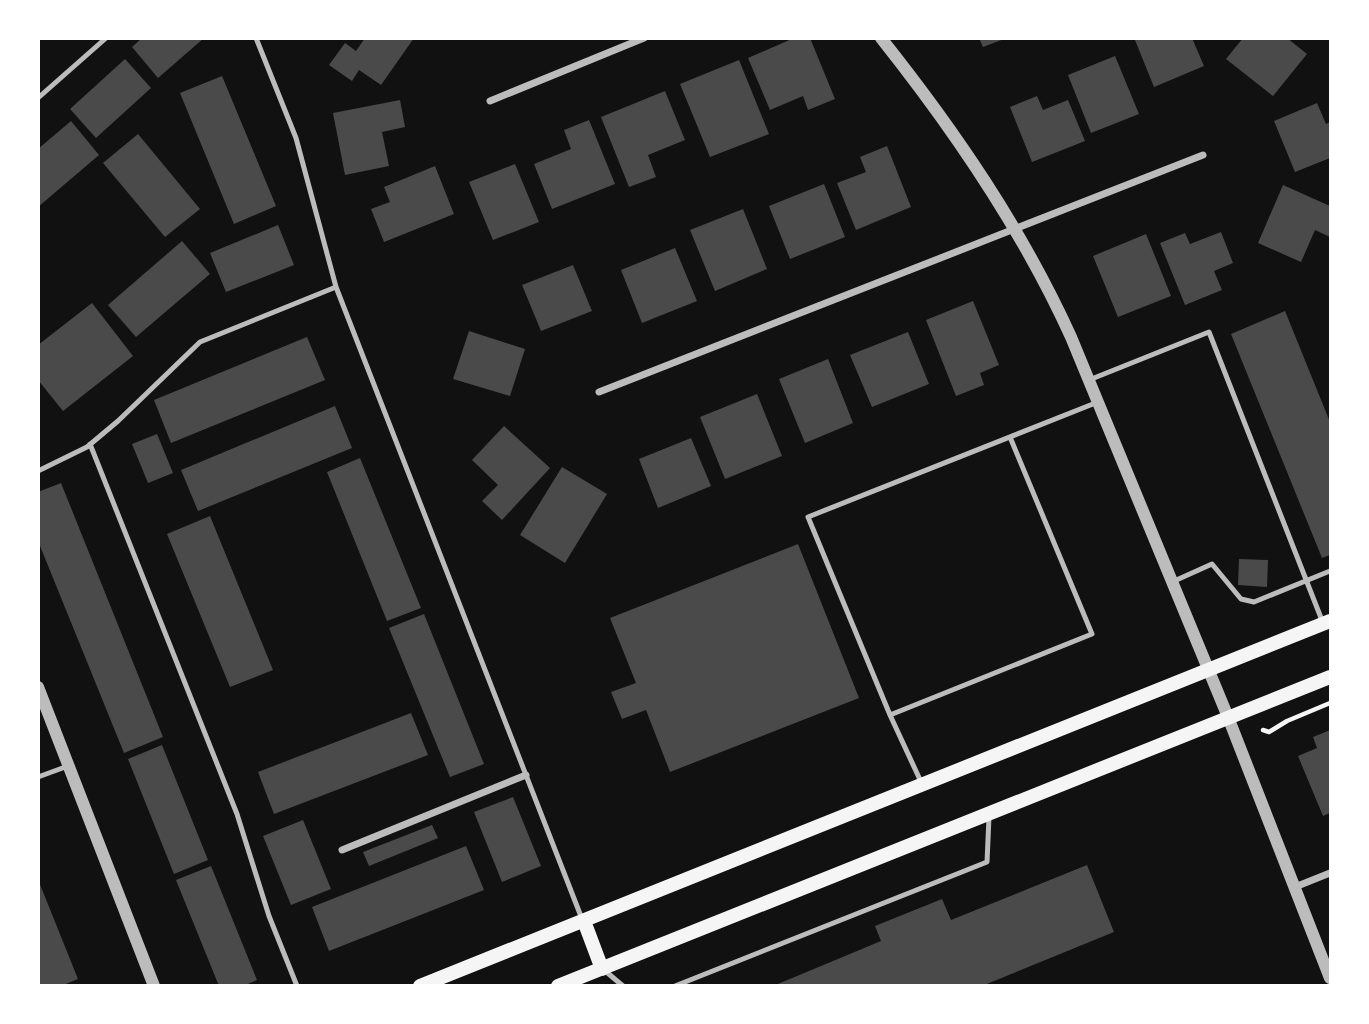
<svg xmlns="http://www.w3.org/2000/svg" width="1369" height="1024" viewBox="0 0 1369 1024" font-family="Montserrat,sans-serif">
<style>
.building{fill:#4a4a4a}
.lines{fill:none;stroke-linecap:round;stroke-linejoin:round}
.path{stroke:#f5f5f5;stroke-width:4.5}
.service{stroke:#bcbcbc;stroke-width:5}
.minor{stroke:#bcbcbc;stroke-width:7}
.tertiary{stroke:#bcbcbc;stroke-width:12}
.secondary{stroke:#f5f5f5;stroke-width:14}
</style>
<rect width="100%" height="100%" fill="#111"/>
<!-- building -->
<path class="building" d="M 142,38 L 204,38 L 158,78 L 132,47 Z
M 365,38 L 414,38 L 381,85 L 359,70 L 352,81 L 329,65 L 345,43 L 356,51 Z
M 794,38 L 810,38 L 835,99 L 808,110 L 803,96 L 770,110 L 748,58 Z
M 979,38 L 1004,38 L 1004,39 L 983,47 Z
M 1139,38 L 1192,38 L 1204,66 L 1154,87 L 1135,40 Z
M 1243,38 L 1287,38 L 1307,54 L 1273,96 L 1226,59 Z
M 1115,56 L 1139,114 L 1091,133 L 1068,75 Z
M 125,59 L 151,88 L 96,138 L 70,109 Z
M 739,60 L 769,134 L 710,157 L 680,84 Z
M 222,76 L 276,206 L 234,224 L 180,93 Z
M 665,91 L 685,140 L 648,155 L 656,177 L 629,187 L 601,117 Z
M 1037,96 L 1043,110 L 1068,100 L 1085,141 L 1032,162 L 1010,107 Z
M 400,100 L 405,127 L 382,132 L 389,166 L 345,175 L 333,113 Z
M 1317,103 L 1326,124 L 1330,122 L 1330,158 L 1295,172 L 1274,121 Z
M 589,120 L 615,184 L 552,209 L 534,164 L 571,149 L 564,130 Z
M 71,121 L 99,155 L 38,207 L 38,149 Z
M 138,134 L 200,209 L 165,237 L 103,163 Z
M 887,146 L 911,207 L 856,230 L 837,183 L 866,172 L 860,157 Z
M 515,164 L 539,222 L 493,240 L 469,182 Z
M 435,166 L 454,214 L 384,242 L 371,209 L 390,202 L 384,187 Z
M 824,184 L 845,237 L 790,259 L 769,206 Z
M 1283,185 L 1330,206 L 1330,237 L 1315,230 L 1301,262 L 1258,243 Z
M 743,209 L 767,269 L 715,291 L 690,230 Z
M 278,225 L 294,265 L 226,292 L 210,253 Z
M 1221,232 L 1233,263 L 1214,271 L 1222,290 L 1185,305 L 1160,243 L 1185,233 L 1190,244 Z
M 1146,234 L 1171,296 L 1118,317 L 1093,256 Z
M 182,241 L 210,274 L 136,337 L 108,305 Z
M 675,248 L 697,301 L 642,323 L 621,270 Z
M 573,265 L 592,311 L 541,331 L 522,285 Z
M 973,301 L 999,365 L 980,373 L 984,385 L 956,396 L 926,320 Z
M 92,303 L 133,356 L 63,411 L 38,380 L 38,345 Z
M 1285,311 L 1330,422 L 1330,555 L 1322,558 L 1231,334 Z
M 469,331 L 525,349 L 510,396 L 453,379 Z
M 908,332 L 929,384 L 872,407 L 850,355 Z
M 307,337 L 325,380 L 171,443 L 154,400 Z
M 828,359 L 853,423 L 805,443 L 779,379 Z
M 757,394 L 782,456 L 725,479 L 700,417 Z
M 335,406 L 352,448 L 198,511 L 181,470 Z
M 504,426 L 550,468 L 502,520 L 482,501 L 498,485 L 472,460 Z
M 157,434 L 173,473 L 148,483 L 132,444 Z
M 691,438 L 711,486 L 658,508 L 639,459 Z
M 360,458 L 421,608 L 387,621 L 327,472 Z
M 562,467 L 607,494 L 565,563 L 520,535 Z
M 61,483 L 163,737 L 124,753 L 38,541 L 38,492 Z
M 210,516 L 273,670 L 230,687 L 167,534 Z
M 798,544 L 859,698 L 670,772 L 646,710 L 622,719 L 611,692 L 636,683 L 610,618 Z
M 1239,559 L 1268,560 L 1267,587 L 1238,585 Z
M 424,614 L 484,764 L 450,777 L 389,628 Z
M 411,713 L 428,755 L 274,814 L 258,772 Z
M 1330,730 L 1330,813 L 1323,816 L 1298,756 L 1317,748 L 1313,737 Z
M 162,745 L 208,860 L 174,874 L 128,759 Z
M 513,797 L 541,866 L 502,882 L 474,812 Z
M 303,820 L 331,889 L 291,905 L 263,836 Z
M 432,825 L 438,838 L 369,866 L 363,852 Z
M 466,846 L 484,890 L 329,951 L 312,907 Z
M 1087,865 L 1114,932 L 982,986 L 773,986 L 881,941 L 875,926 L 942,899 L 951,920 Z
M 211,866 L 257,980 L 243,986 L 219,986 L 176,880 Z
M 39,882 L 78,979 L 61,986 L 38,986 Z"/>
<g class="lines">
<!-- path -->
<path class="path" d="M 1263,730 L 1269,732 L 1287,721 L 1330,703"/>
<!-- service -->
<path class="service" d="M 256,38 L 296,138 L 336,287 L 582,919
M 38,98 L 106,38
M 1089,380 L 1209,332 L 1323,623
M 90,444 L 237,814 L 269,916 L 297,986
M 38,471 L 87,447 L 118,421 L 200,342 L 336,287
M 1172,582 L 1212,564 L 1241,599 L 1254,602 L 1330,571
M 890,715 L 1092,634 L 1010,437
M 38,777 L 68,766
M 922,784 L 890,715 L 808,517 L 1098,402
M 604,970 L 623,986
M 675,986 L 987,862 L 989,817"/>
<!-- minor -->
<path class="minor" d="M 490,101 L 644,38
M 599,392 L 1203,155
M 342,850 L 526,775
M 1295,887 L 1330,873"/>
<!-- tertiary -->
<path class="tertiary" d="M 881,38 C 955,131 1022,229 1071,337 L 1228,717 L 1330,978
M 38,687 L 154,986"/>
<!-- secondary -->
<path class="secondary" d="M 584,921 L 602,969
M 420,986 L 1330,621
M 558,986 L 1330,677"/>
</g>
<!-- border -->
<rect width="1369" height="1024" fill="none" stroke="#ffffff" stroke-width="80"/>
</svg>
